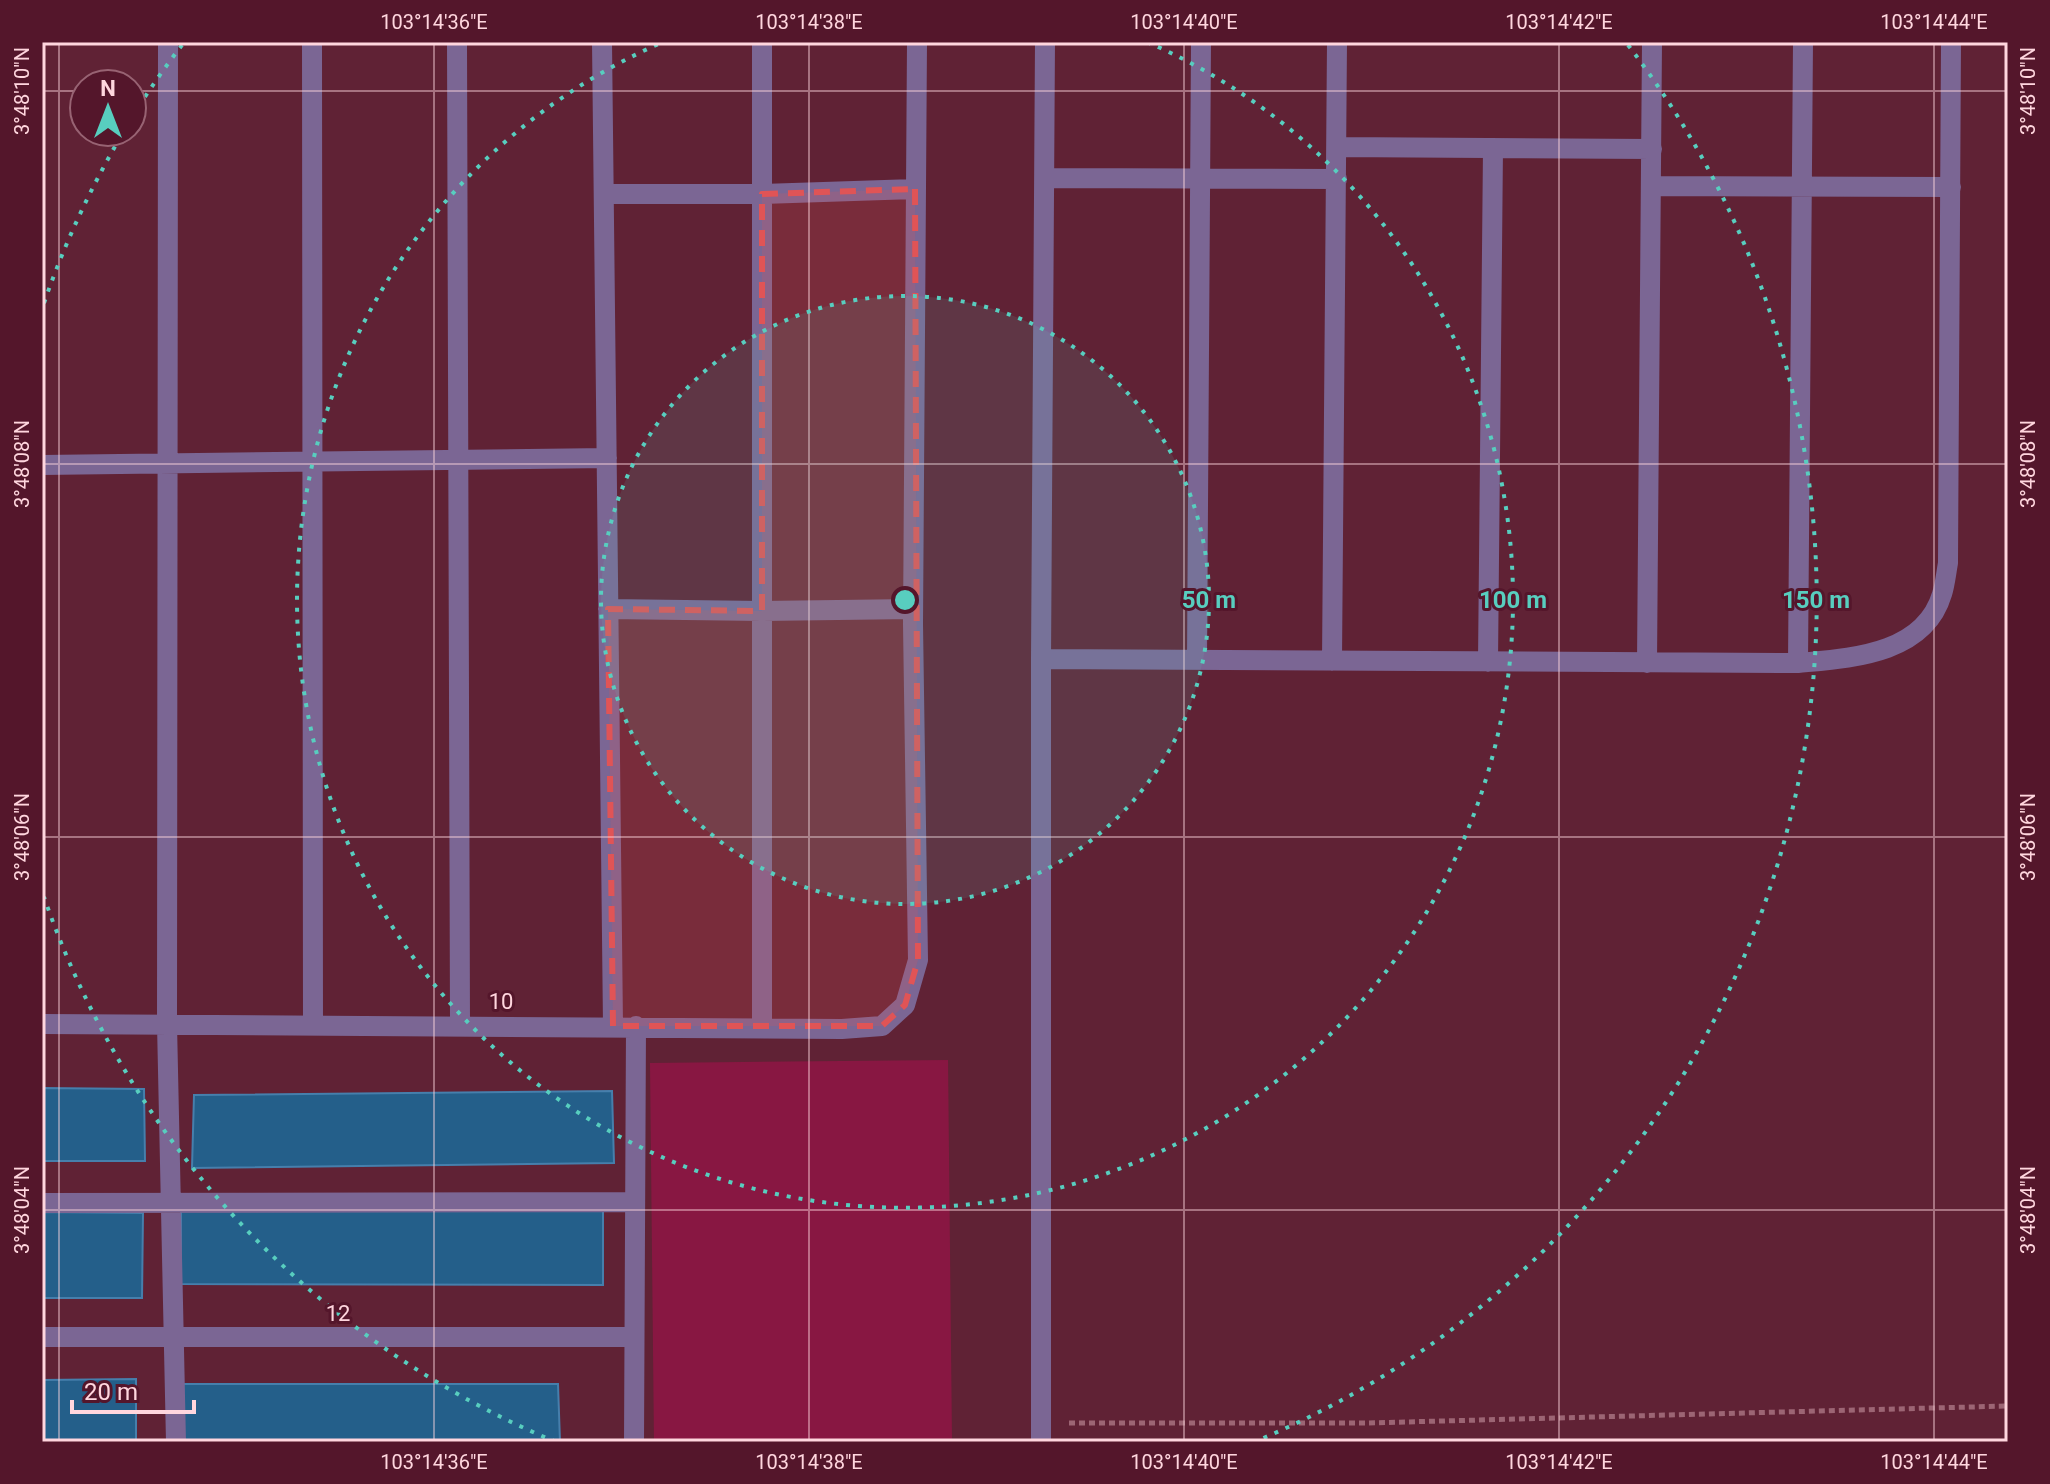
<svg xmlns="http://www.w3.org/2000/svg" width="2050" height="1484" viewBox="0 0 2050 1484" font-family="Roboto,sans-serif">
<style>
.green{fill:#881742}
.building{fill:#245f8a;stroke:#467fac;stroke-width:2}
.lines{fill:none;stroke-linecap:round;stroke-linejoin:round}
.path{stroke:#9c6574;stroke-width:5;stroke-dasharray:6 4;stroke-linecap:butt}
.minor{stroke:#7b6694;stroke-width:20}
.marked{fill:#e05456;fill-opacity:0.2;stroke:#e05456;stroke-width:6;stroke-dasharray:16 10;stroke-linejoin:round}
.ticks{fill:none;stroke:#ffd6de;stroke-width:2;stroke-opacity:0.45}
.ring{fill:none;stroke:#58cebf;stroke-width:4;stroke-dasharray:4 8}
.labels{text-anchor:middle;stroke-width:6;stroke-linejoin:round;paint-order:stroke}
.street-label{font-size:22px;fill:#ffd6de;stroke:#54162b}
.centre{fill:#58cebf;stroke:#54162b;stroke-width:4}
.ring-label{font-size:24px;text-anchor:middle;font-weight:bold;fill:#58cebf;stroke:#54162b;stroke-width:6;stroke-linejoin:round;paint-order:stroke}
.neatline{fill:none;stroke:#ffd6de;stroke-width:3}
.ticks-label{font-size:20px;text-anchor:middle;fill:#ffd6de}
</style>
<rect width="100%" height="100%" fill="#602235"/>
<!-- green -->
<path class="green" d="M 948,1060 L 952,1442 L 654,1442 L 650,1063 Z"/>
<!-- building -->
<path class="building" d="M 42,1088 L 144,1089 L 145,1161 L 42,1161 Z
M 612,1091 L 614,1163 L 192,1168 L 194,1095 Z
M 181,1206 L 603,1207 L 603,1285 L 181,1284 Z
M 42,1212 L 143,1213 L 142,1298 L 42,1298 Z
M 136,1379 L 136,1442 L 42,1442 L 42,1380 Z
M 182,1384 L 558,1384 L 560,1442 L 183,1442 Z"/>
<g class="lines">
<!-- path -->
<path class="path" d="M 1069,1423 L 1367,1423 L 2008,1406"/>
<!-- minor -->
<path class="minor" d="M 168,42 L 167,1024 L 176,1442
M 312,42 L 313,1024
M 457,42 L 460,1025
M 602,42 L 613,1026
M 762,42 L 762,1028
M 1337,147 L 1652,149
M 1045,178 L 1337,179
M 1651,186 L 1951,187
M 604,194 L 762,194 L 915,189
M 42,465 L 607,458
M 608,609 L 762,611 L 913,609
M 1041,659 L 1798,663 C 1850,658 1924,655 1942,594 C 1945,585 1946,574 1948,563 L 1951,42
M 1197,660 L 1201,42
M 1332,661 L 1337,42
M 1488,662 L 1493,148
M 1647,663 L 1652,42
M 1798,663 L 1803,42
M 42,1024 L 842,1029 L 882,1026 L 905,1005 L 918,960 L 913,624 L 917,42
M 42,1203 L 634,1202
M 42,1337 L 634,1337
M 634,1442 L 636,1026
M 1041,1442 L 1041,659 L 1045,42"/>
</g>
<!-- marked area -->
<path class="marked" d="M 915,189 L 918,960 L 905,1005 L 882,1026 L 613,1026 L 608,609 L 762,611 L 762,194 Z"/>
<!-- ticks -->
<path class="ticks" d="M 59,42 L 59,1442M 434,42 L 434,1442M 809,42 L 809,1442M 1184,42 L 1184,1442M 1559,42 L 1559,1442M 1934,42 L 1934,1442M 42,91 L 84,91M 132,91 L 2008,91M 42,464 L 2008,464M 42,837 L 2008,837M 42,1210 L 2008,1210"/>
<!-- distance rings -->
<circle cx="905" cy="600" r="304" fill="#58cebf" fill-opacity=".12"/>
<g class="ring">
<circle cx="905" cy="600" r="304"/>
<path d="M1147 42A608 608 0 1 1 663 42"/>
<path d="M556 1442A911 911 0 0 1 44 897M44 303A911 911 0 0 1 120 138M132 117A911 911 0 0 1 182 45M1628 45A911 911 0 0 1 1254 1442"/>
</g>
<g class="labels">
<!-- street labels -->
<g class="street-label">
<text x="501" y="1009">10</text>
<text x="338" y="1321">12</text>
</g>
</g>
<circle cx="905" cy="600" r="12" class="centre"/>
<g class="ring-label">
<text x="1209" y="608">50 m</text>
<text x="1513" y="608">100 m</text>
<text x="1816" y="608">150 m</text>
</g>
<!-- border -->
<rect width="2050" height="1484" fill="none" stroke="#54162b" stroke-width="88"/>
<!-- north arrow -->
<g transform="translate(108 108)"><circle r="38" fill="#54162b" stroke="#986373" stroke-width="2"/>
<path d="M0-6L14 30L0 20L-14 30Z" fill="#58cebf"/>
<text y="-12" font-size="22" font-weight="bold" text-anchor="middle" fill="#ffd6de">N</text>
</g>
<!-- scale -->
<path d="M72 1400v12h122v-12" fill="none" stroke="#ffd6de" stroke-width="4"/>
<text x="84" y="1400" font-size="24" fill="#ffd6de" stroke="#54162b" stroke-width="6" paint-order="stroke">20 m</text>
<rect x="44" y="44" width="1962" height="1396" class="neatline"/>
<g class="ticks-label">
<text x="434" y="29">103°14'36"E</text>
<text x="809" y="29">103°14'38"E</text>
<text x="1184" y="29">103°14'40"E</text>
<text x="1559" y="29">103°14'42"E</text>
<text x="1934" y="29">103°14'44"E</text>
<text transform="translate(22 91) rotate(-90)" y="7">3°48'10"N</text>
<text transform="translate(2028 91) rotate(-90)" y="7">3°48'10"N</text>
<text transform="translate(22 464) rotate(-90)" y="7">3°48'08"N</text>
<text transform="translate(2028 464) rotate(-90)" y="7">3°48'08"N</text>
<text transform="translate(22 837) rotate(-90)" y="7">3°48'06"N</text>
<text transform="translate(2028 837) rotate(-90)" y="7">3°48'06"N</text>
<text transform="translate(22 1210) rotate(-90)" y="7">3°48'04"N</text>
<text transform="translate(2028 1210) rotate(-90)" y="7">3°48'04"N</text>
<text x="434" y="1469">103°14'36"E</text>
<text x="809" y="1469">103°14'38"E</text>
<text x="1184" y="1469">103°14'40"E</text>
<text x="1559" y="1469">103°14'42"E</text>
<text x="1934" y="1469">103°14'44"E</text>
</g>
</svg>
